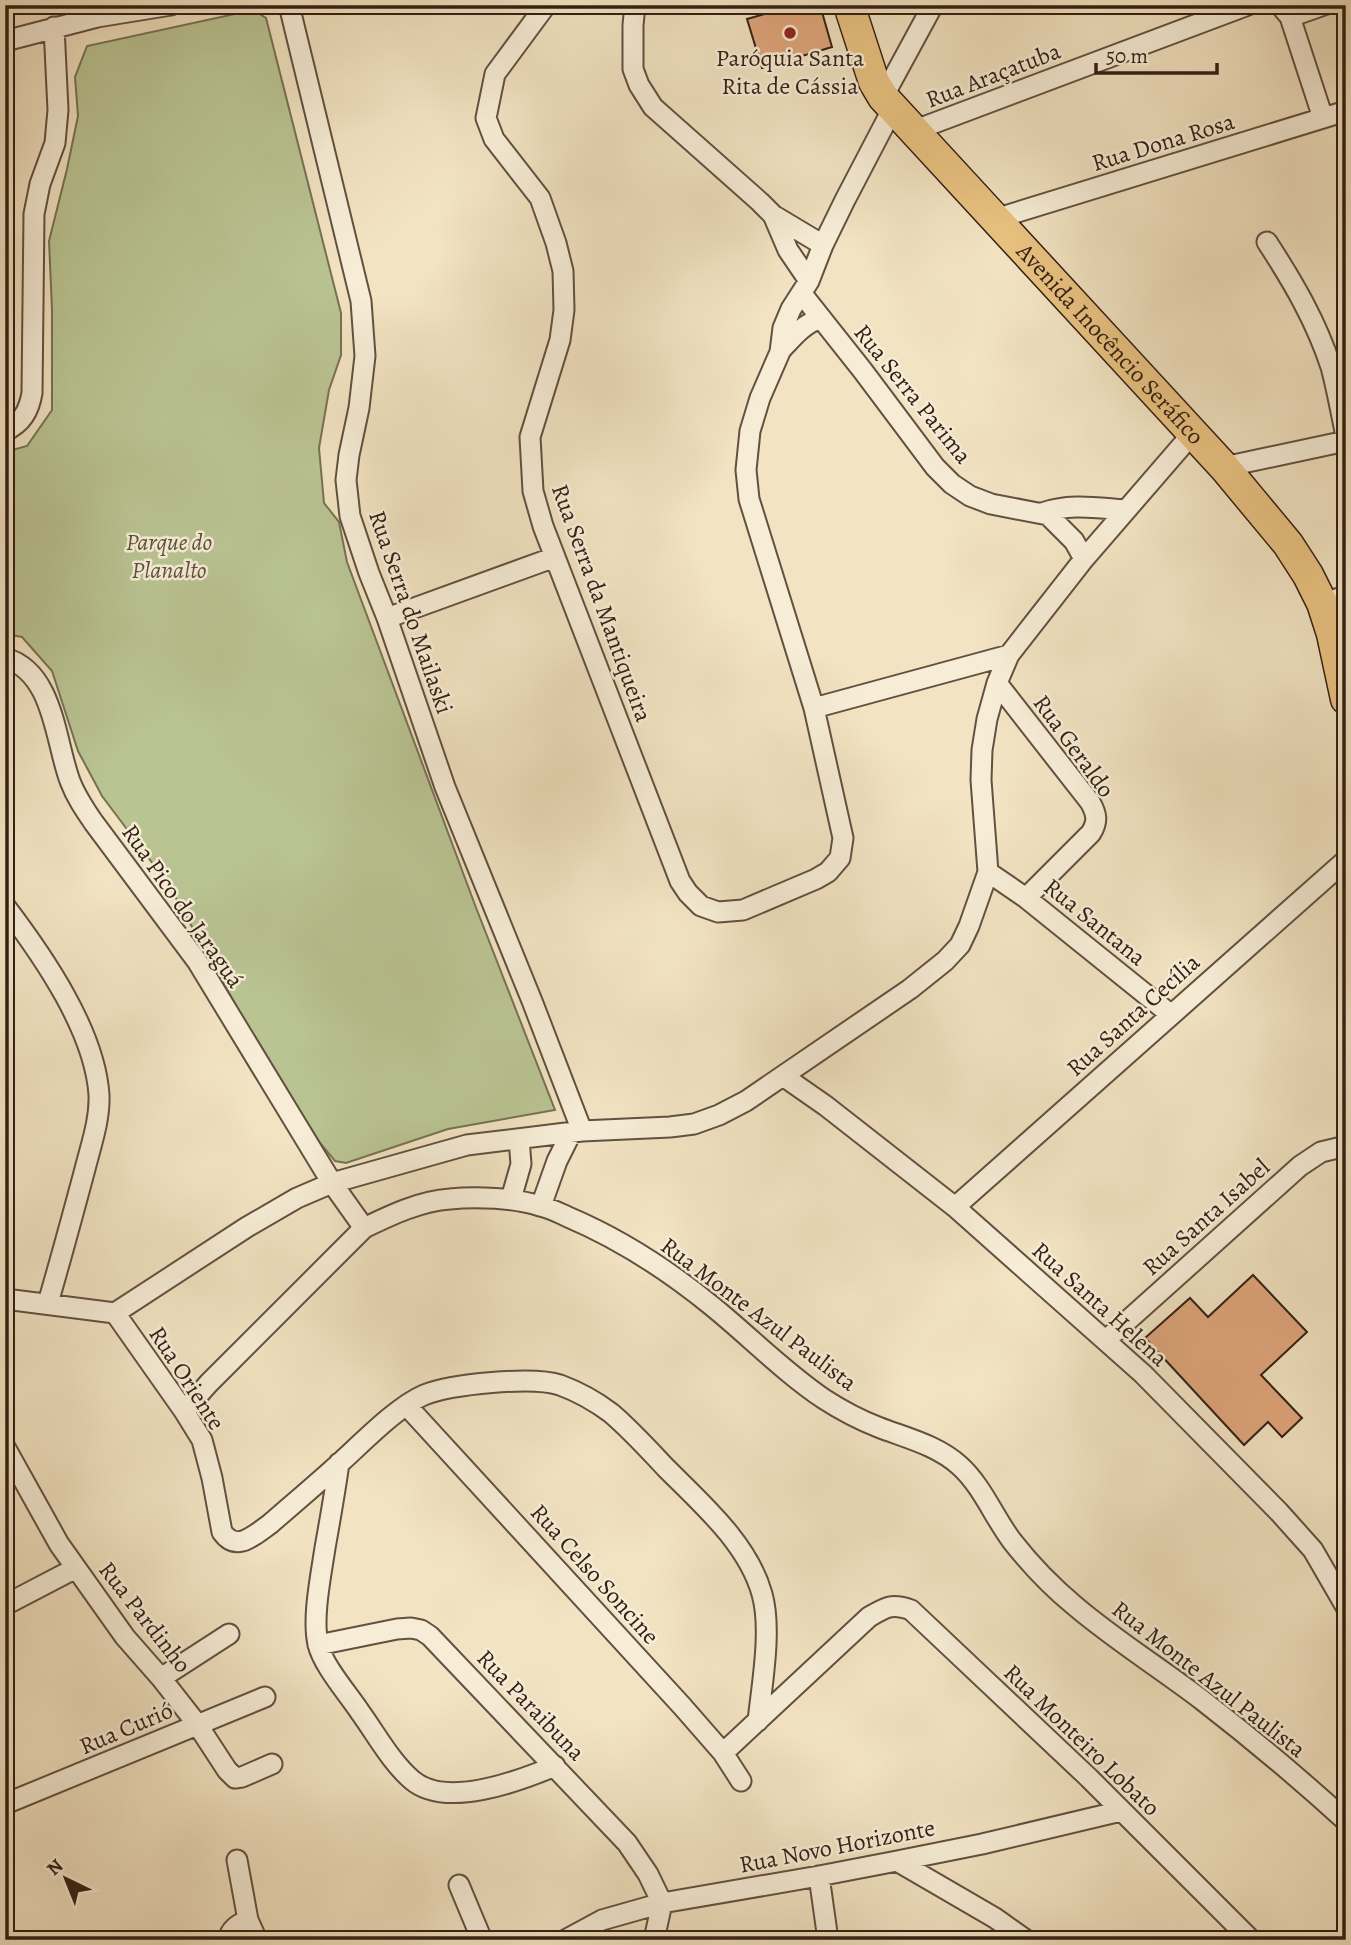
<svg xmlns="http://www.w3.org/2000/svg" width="1351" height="1945" viewBox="0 0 1351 1945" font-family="Alegreya,serif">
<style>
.green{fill:#bac493;stroke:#767254;stroke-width:2}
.building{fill:#dfa57b;stroke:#321f14;stroke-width:2}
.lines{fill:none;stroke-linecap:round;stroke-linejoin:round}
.minor-casing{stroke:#625040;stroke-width:23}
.primary-casing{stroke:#321f14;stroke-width:33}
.minor{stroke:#f7edd7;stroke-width:19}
.primary{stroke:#e9c281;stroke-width:30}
.poi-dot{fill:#8f2418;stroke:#f7edd7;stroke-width:2.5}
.labels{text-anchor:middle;stroke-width:5;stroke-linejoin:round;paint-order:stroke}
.poi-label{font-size:24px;fill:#321f14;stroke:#f7edd7}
.street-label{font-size:24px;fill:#321f14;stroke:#f7edd7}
.park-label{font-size:24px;font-style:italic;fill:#5b513a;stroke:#f7edd7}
</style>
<rect width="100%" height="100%" fill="#f2e3c2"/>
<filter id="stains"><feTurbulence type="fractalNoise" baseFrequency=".00286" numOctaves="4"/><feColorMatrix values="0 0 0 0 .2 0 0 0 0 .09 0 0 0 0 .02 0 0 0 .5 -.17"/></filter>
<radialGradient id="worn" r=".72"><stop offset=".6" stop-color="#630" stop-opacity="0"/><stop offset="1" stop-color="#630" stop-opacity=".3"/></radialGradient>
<!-- green -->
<path class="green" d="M 253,10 L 266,18 L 341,313 L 341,355 L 329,390 L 319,448 L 324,503 L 339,522 L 347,562 L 475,905 L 555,1110 L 448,1129 L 346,1163 L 335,1161 L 320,1143 L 257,1043 L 168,884 L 102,796 L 78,751 L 52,671 L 22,637 L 5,634 L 5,452 L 27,446 L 52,410 L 52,310 L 49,241 L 67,169 L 78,116 L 75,77 L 87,46 Z"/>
<!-- building -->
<path class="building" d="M 797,5 L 820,5 L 832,47 L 762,68 L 747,19 Z
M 1253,1275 L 1307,1332 L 1261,1375 L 1302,1418 L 1282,1437 L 1268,1422 L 1244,1445 L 1145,1338 L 1190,1298 L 1208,1317 Z"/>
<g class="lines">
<defs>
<path id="minor" d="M 289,5 L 361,301 L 365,356 L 359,408 L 349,455 L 346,480 L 350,516 L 369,573 L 387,618 L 445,787 L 532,1001 L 582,1131
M 546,5 L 495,74 L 486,118 L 494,139 L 540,198 L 556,243 L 563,271 L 564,310 L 560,340 L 530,437 L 533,491 L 543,526 L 680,881 L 688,893 L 701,906 L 718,912 L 743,910 L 816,879 L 828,872 L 840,858 L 843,838 L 814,708 L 749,499 L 746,470 L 750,431 L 760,398 L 780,352 L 783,328 L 791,309 L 809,281 L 823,245 L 845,200 L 893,108
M 635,5 L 633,25 L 633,69 L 639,85 L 653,107 L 760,202 L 773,215 L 823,245
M 1280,5 L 1290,17 L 1323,118
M 1290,17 L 1324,5
M 5,41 L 97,17 L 171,5
M 883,97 L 933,5
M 913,131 L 1248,5
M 773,215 L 788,250 L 809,281
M 995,219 L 1346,111
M 1267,242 C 1293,282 1316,321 1331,367 C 1337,389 1341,413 1346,436
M 802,294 L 863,371 L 935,467 L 952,484 L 970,496 L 991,504 L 1048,515 L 1074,541 L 1084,559
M 780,351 C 793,337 803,324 821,318
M 5,431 C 22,423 29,411 32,393 L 34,214 L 40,184 L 55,143 L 58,110 L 54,27
M 1224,467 L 1346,441
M 1042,513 C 1070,503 1097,508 1125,510
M 1322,603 L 1346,596
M 387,618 L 555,557
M 5,658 C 54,672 55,741 70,781 C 76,797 85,810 94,823 L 197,961 L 332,1183 L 364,1228
M 997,683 L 1090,802 C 1097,814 1098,822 1091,833 L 1026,898
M 814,708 L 1009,655
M 988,872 L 1026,898 L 1170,1014
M 5,906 C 43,956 95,1031 99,1095 C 100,1120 91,1145 85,1169 C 73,1214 61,1258 48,1303
M 783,1076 L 826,1106 L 955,1207 L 1143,1374 L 1279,1512 L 1313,1550 L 1346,1607
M 511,1199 L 521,1164 L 519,1139
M 541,1206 L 557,1161 L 571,1133
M 955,1207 L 1346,860
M 5,1299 L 115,1313 L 247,1227 L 297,1198 L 332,1183 L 467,1145 L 582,1131 L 670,1127 L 694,1124 L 719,1115 L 746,1101 L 910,989 L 945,961 L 960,945 L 969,926 L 988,872 L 981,780 L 982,750 L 987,719 L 997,683 L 1009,655 L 1084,559 L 1192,434
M 115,1313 L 184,1411 L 202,1440 L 212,1478 L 222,1532 C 237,1553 254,1535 270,1524 C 294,1503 318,1483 342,1461 C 363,1442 398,1406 424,1395 C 451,1384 533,1376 560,1385 C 579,1392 595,1401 611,1413 C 631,1430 649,1450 667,1469 C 703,1505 748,1544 762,1594 C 772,1629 762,1684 758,1721
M 1106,1340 L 1300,1166 L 1321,1152 L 1346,1146
M 407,1406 L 682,1706 L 723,1753 L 741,1781
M 184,1411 L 209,1383 L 364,1228 C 391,1215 420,1201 450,1199 C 476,1196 515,1198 540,1206 C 550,1208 559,1213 568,1217 C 620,1239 669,1271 712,1306 C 750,1337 784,1372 824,1399 C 841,1410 860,1420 878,1427 C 906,1438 937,1445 960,1466 C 982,1486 994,1517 1012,1541 C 1030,1564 1052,1587 1075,1606 C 1115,1640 1160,1668 1202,1700 C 1251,1738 1300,1779 1346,1821
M 5,1447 L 59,1544 L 125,1637 L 161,1678 L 197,1724 L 227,1770 L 235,1778 L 242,1777 L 272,1764
M 339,1463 C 335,1492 330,1520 325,1548 C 321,1575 312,1618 318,1644 C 322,1664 348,1694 360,1712 C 376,1734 391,1762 412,1780 C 446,1809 519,1781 555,1766
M 5,1605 L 76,1568
M 318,1645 L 397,1629 L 411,1628 L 421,1630 L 430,1636 L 627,1843 L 648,1874 L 662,1903
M 161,1678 L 229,1634
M 723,1753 L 869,1617 C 886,1607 892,1603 911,1610 L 1089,1778 L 1251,1940
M 5,1804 L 265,1697
M 897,1861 L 995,1918 L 1026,1940
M 819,1876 L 828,1940
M 459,1885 L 482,1940
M 248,1920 L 257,1940
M 229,1940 C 229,1929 239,1924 248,1920 L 237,1860
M 565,1940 L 602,1920 L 662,1903 L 819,1876 L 897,1861 L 982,1844 L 1121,1811
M 654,1940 L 662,1903"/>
<g id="primary">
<path id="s1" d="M 849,5 L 874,82 L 883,97 L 1224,467 L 1288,544 L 1308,575 L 1322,603 L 1332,634 L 1346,699"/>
</g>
</defs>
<!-- minor casing -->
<use href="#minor" class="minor-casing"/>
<!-- primary casing -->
<use href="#primary" class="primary-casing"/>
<!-- minor -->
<use href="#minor" class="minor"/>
<!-- primary -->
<use href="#primary" class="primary"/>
</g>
<!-- markers -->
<circle class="poi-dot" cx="790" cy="33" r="7"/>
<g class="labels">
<!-- poi labels -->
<g class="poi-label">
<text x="790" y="66">Paróquia Santa<tspan x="790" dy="28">Rita de Cássia</tspan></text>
</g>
<!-- street labels -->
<g class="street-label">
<text transform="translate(993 75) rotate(-21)" y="8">Rua Araçatuba</text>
<text transform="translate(1163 142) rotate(-17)" y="8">Rua Dona Rosa</text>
<text dy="8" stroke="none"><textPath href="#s1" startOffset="434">Avenida Inocêncio Seráfico</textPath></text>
<text transform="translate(913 394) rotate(51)" y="8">Rua Serra Parima</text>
<text transform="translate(602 603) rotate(70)" y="8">Rua Serra da Mantiqueira</text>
<text transform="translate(411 612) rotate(71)" y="8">Rua Serra do Mailaski</text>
<text transform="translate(1074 746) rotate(54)" y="8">Rua Geraldo</text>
<text transform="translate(183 906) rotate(55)" y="8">Rua Pico do Jaraguá</text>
<text transform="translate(1095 922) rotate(39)" y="8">Rua Santana</text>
<text transform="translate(1133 1015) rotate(-42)" y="8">Rua Santa Cecília</text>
<text transform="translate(1206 1217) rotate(-42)" y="8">Rua Santa Isabel</text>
<text transform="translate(1100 1304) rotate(42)" y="8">Rua Santa Helena</text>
<text transform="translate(759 1314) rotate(37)" y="8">Rua Monte Azul Paulista</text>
<text transform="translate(187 1378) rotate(57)" y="8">Rua Oriente</text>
<text transform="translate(595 1574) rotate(48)" y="8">Rua Celso Soncine</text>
<text transform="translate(145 1617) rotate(52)" y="8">Rua Pardinho</text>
<text transform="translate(1209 1679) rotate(38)" y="8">Rua Monte Azul Paulista</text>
<text transform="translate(531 1705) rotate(46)" y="8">Rua Paraibuna</text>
<text transform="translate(126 1728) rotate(-23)" y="8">Rua Curió</text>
<text transform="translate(1082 1740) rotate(44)" y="8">Rua Monteiro Lobato</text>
<text transform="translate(837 1846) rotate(-11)" y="8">Rua Novo Horizonte</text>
</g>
<!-- park labels -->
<g class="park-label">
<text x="169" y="550">Parque do<tspan x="169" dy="28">Planalto</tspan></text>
</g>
</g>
<!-- margin -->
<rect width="1351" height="1945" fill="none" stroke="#f2e3c2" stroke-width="28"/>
<rect x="7" y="7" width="1337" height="1931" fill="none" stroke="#321f14" stroke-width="3.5"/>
<rect x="14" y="14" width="1323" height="1917" fill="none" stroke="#321f14" stroke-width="2"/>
<!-- north arrow -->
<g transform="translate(66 1879) rotate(317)" stroke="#f7edd7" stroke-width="5" paint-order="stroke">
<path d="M0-5L12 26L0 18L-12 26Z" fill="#321f14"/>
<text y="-10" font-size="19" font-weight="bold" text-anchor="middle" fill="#321f14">N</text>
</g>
<!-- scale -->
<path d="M1096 63v10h121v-10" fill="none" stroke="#321f14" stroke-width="3.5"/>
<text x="1106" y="63" font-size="21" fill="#321f14" stroke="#f7edd7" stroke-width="5" paint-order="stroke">50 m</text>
<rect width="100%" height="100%" filter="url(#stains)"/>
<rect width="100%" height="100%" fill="url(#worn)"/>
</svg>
